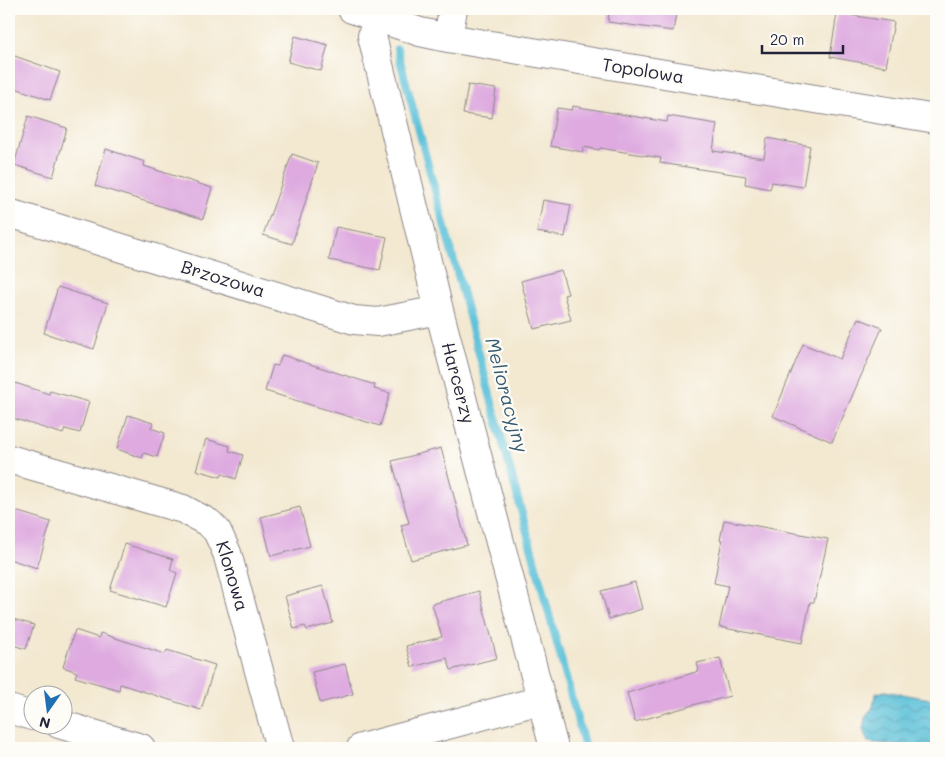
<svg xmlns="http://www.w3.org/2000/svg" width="945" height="757" viewBox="0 0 945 757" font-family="Mali,sans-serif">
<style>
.water{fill:url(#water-waves);stroke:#3f728a}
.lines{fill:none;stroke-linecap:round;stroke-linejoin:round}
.stream{stroke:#5cc1d9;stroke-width:8}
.building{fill:#deaae0}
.minor-casing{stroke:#8a8586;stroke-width:30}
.minor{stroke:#fff;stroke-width:28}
.labels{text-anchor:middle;stroke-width:4.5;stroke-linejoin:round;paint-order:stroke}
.street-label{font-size:18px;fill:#22223b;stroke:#fdfcf7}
.water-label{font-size:19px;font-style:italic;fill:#365a72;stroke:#fdfcf7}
</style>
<defs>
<pattern id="water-waves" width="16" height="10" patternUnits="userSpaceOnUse" patternTransform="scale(1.25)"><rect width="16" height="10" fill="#5cc1d9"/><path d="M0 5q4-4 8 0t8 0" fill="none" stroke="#4c9cb1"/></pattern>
</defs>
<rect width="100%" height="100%" fill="#fdfcf7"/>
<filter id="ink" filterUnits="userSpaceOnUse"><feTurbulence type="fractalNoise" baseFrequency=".02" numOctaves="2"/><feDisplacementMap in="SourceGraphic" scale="10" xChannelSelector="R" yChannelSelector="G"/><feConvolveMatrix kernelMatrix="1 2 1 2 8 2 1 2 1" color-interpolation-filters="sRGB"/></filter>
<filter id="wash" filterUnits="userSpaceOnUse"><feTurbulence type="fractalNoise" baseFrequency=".0096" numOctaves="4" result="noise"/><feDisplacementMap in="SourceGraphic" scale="20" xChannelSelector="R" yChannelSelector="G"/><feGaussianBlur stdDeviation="1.12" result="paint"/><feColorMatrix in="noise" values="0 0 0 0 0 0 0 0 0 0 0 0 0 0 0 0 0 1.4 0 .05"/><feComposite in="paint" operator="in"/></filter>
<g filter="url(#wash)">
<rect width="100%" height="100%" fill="#f3e8d0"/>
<!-- water -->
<path class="water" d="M 885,691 L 936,700 L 936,747 L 884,744 L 868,742 L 863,730 L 865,718 L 873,707 L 875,694 Z"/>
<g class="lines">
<!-- stream -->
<path class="stream" d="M 397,49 L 585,748"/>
</g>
<g id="blocks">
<!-- building -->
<path class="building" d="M 609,9 L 677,9 L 673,31 L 608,22 Z
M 837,13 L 894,22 L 886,67 L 830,57 Z
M 295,36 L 328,45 L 321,71 L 288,62 Z
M 9,54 L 60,72 L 50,100 L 9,86 Z
M 468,85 L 496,89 L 492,118 L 463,114 Z
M 573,106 L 667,122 L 668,116 L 717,124 L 713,151 L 764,158 L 767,138 L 810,146 L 803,187 L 772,182 L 770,189 L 745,184 L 746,176 L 660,163 L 661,158 L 600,148 L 599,150 L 584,147 L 583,152 L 550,146 L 557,108 L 572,110 Z
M 28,116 L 67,128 L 53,177 L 14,165 Z
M 106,149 L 145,162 L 144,166 L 212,188 L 203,219 L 95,186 Z
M 292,154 L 318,163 L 292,244 L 263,235 Z
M 543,200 L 571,205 L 565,237 L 537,232 Z
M 336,227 L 387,237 L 380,270 L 329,260 Z
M 561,270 L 568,294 L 564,295 L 571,320 L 534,329 L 521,281 Z
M 58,287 L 108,303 L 94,349 L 44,333 Z
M 858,318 L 882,328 L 832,442 L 773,416 L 803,344 L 840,359 Z
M 282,355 L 375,385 L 374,389 L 390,393 L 380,426 L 265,391 L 273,365 L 278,366 Z
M 9,381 L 49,394 L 50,391 L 89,402 L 80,433 L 65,429 L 63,434 L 9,417 Z
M 128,415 L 153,423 L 151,428 L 165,433 L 157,457 L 144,453 L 142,458 L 117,449 Z
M 206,439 L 230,446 L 229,451 L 243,455 L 236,479 L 222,474 L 221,477 L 196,470 Z
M 441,448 L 467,545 L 411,560 L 401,525 L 409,523 L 392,461 Z
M 300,507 L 310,546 L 271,556 L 261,517 Z
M 9,509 L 51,522 L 37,568 L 9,559 Z
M 724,520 L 828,539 L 814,602 L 810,602 L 802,643 L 719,627 L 728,586 L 714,583 L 722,540 L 720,540 Z
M 125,544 L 173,559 L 170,570 L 177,573 L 166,607 L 110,590 Z
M 635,582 L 642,609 L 609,619 L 601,591 Z
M 323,586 L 333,623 L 307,630 L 305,626 L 294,629 L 285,596 Z
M 479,591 L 497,658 L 451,670 L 447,658 L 412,667 L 406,646 L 442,637 L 432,604 Z
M 9,618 L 34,625 L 26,649 L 9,644 Z
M 75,630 L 99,638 L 100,633 L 165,654 L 167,650 L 215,665 L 201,710 L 120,684 L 119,690 L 75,677 L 77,672 L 63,667 Z
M 720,658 L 730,696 L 708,702 L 707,701 L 635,722 L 627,693 L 699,671 L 697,663 Z
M 345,664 L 353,694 L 320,703 L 312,672 Z"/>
</g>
</g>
<g filter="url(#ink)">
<use href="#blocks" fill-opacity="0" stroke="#8a8586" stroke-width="1"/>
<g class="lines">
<defs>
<path id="minor" d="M 352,9 L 420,32 L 448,38 L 936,119
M 377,18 L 372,36 L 439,310 L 554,748
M 448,38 L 453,9
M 9,213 L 354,320 L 378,322 L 439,310
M 9,459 L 183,509 L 209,523 L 217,531 L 227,553 L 280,748
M 9,709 L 32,716
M 59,724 L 141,748
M 361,748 L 541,700"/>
</defs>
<!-- minor casing -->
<use href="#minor" class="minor-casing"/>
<!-- minor -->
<use href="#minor" class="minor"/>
</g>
</g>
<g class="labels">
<!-- street labels -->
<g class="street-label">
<text transform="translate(643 71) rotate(9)" y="6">Topolowa</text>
<text transform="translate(223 279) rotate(17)" y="6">Brzozowa</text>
<text transform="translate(458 383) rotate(75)" y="6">Harcerzy</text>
<text transform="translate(232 576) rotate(73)" y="6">Klonowa</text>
</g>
<!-- water labels -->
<g class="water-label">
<text transform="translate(507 395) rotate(75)" y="7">Melioracyjny</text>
</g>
</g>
<!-- margin -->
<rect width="945" height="757" fill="none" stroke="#fdfcf7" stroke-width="30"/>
<!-- north arrow -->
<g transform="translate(48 710) rotate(194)"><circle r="24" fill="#fdfcf7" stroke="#a5a5ac"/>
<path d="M0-4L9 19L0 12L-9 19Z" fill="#1f6fb2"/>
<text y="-8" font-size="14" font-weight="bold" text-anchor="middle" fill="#22223b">N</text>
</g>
<!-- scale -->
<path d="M762 45v8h81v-8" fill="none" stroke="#22223b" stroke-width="2.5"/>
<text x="770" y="45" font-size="15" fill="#22223b" stroke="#fdfcf7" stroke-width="4" paint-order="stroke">20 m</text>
</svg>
